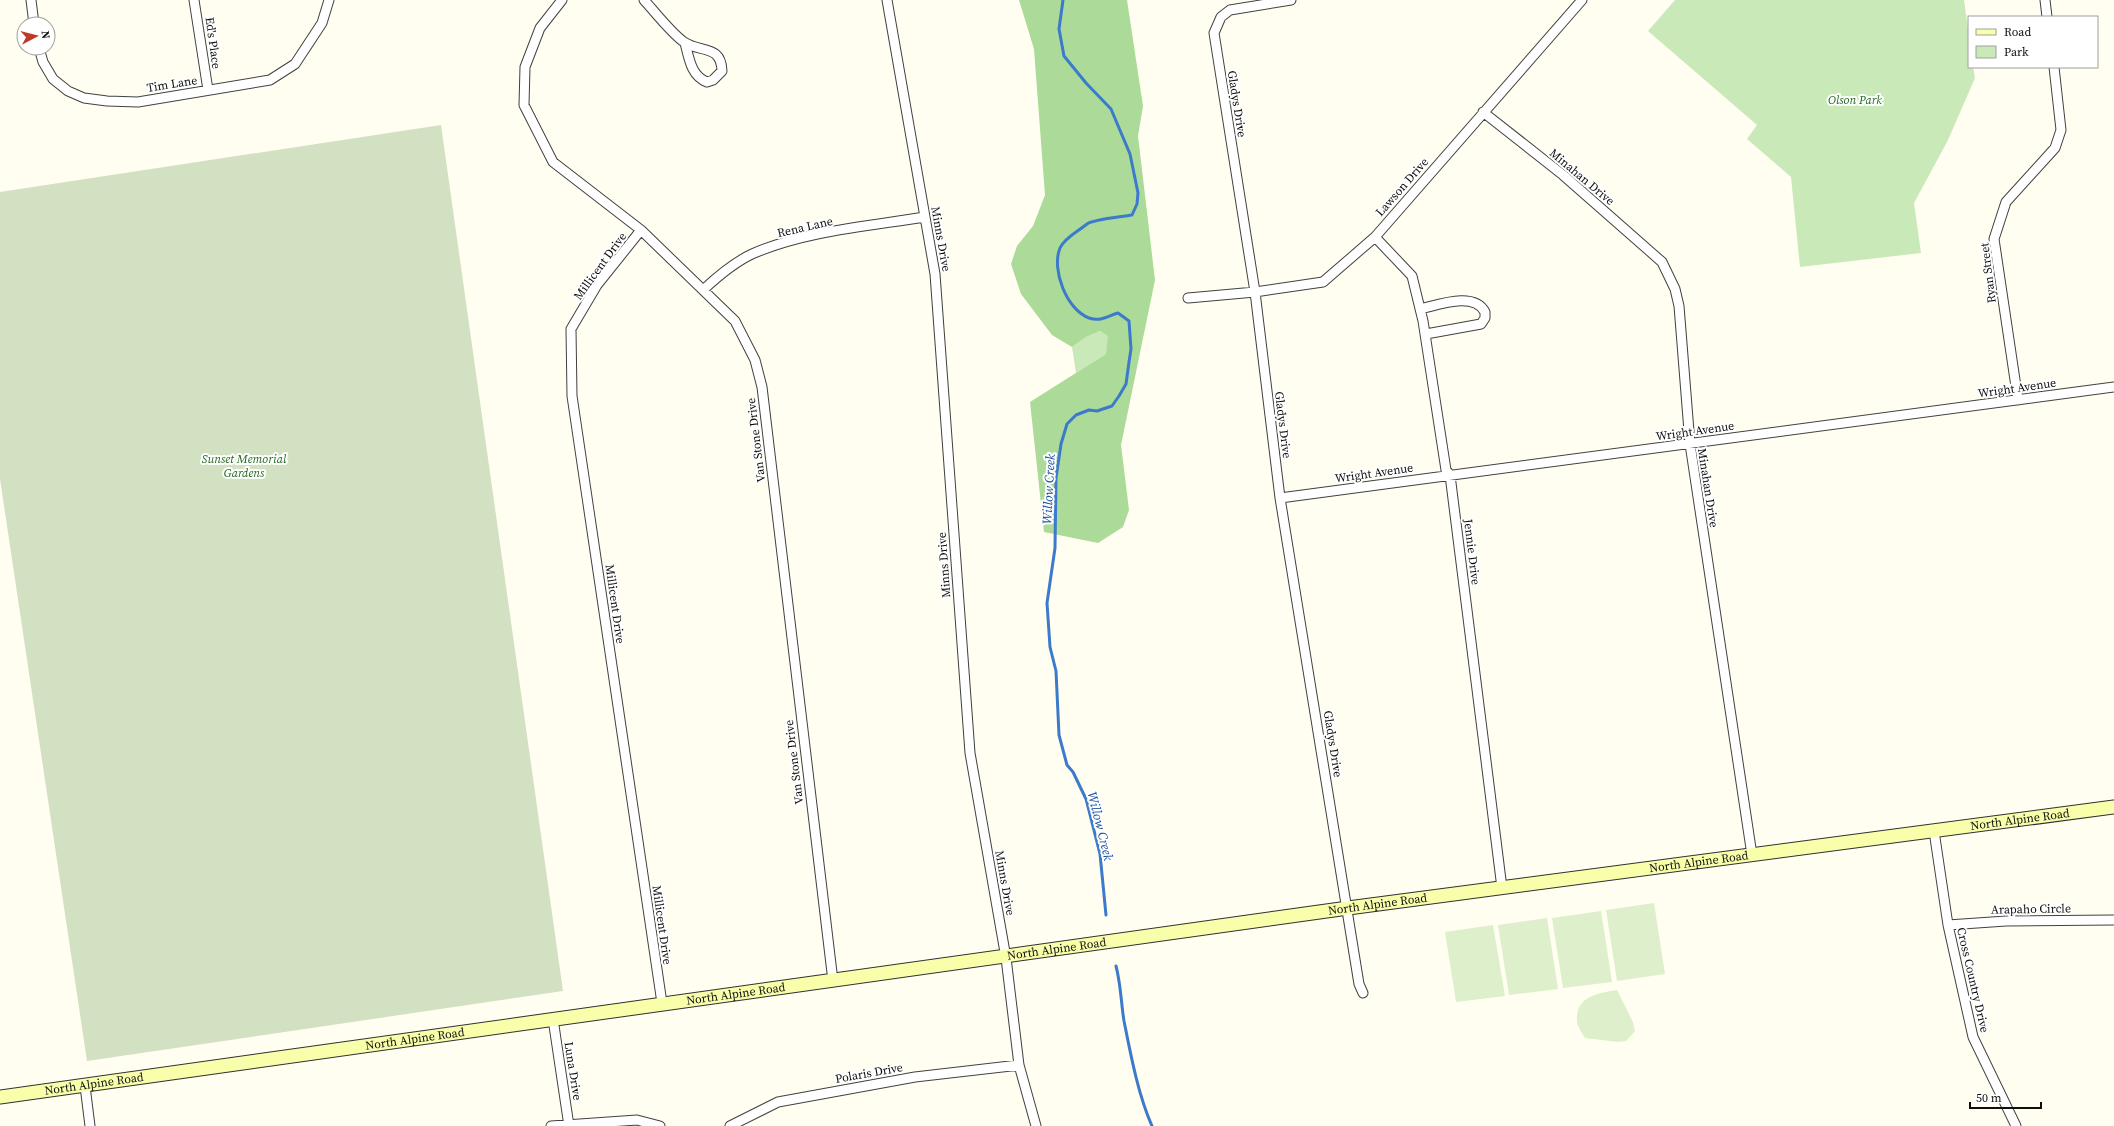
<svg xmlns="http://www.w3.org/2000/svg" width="2114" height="1126" viewBox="0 0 2114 1126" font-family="'Source Serif 4',serif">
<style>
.green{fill:#cae9b9}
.forest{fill:#abda99}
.cemetery{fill:#d1e1c1}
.pitch{fill:#ddf0cb}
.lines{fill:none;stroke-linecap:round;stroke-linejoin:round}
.stream{stroke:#3c7acc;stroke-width:3}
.street-casing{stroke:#414141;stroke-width:11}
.secondary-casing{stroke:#303030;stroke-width:15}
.street{stroke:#fff;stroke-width:9}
.secondary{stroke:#f9feab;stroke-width:13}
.labels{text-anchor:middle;stroke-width:4;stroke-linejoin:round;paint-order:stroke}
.street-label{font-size:12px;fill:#0e0e0e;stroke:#fff}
.park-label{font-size:12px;font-style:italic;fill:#21661f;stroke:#fff}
.water-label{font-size:13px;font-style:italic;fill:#184da0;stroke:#fff}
</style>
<rect width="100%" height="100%" fill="#fffef0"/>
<!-- green -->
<path class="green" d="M 1675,0 L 1964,0 L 1969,36 L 1969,67 L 1973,67 L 1975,78 L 1948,140 L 1914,203 L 1921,253 L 1800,267 L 1791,177 L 1747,139 L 1757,125 L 1648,31 Z
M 1100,331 L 1109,336 L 1106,354 L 1076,373 L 1072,347 L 1086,337 Z"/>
<!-- forest -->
<path class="forest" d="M 1019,0 L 1127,0 L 1143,106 L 1138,136 L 1155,280 L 1121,445 L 1129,510 L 1123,527 L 1098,543 L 1044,532 L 1030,402 L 1106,354 L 1108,336 L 1100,331 L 1086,337 L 1072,347 L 1052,335 L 1021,294 L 1011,264 L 1017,246 L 1033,226 L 1045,195 L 1034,49 Z"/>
<!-- cemetery -->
<path class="cemetery" d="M 441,125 L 563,991 L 87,1061 L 0,479 L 0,192 Z"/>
<!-- pitch -->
<path class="pitch" d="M 1654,903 L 1665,974 L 1617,981 L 1606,910 Z
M 1601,911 L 1612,982 L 1563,988 L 1552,918 Z
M 1547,918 L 1558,989 L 1509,995 L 1498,925 Z
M 1493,925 L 1505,996 L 1456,1002 L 1445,932 Z
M 1617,990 L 1633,1022 L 1635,1031 L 1626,1041 L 1618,1042 L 1585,1038 C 1582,1033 1577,1026 1577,1021 C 1575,996 1599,993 1617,990 Z"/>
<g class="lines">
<!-- stream -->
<path class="stream" d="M 1063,0 L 1059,29 L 1064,56 L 1086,83 L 1111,109 L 1130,154 L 1138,193 L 1137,204 L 1132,215 C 1122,217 1094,219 1087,224 C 1080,230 1064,238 1060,248 C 1051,270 1067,310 1089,318 C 1101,322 1108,316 1118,313 L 1129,321 L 1131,349 L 1129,362 L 1126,384 L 1119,396 L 1112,406 L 1097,411 L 1089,410 L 1076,415 L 1067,424 L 1061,444 L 1056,478 L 1055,548 L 1047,603 L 1050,647 L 1056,671 L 1059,735 L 1067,765 L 1073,772 L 1086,799 L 1100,854 L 1106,915
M 1116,966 C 1121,985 1121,1003 1124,1021 C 1131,1056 1138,1094 1152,1126"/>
<defs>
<path id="street" d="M 31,0 L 34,24
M 194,0 L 208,90
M 562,0 L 540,28 L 525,67 L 524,105 L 553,162 L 641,230 L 735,321 L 755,360 L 762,387 L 833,981
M 644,0 C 655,12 672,34 684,42 C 700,53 721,44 722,71 L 713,80 L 707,82 C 691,76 689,58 685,43
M 887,0 L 935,274 L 970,753 L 1006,958 L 1019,1065 L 1036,1126
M 1291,0 L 1230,10 L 1221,17 L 1214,33 L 1255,292 L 1280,498 L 1359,984 L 1363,993
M 2045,0 L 2047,17
M 39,48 L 43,62 L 53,79 L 68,91 L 84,98 L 107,101 L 138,102 L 270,80 L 295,64 L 322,23 L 329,0
M 1483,112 L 1563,175 L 1662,262 L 1675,289 L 1679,306 L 1690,444 L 1752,855
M 641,230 L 597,285 L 571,329 L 572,396 L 662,1003
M 1375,237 L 1412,276 L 1423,321 L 1446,470 L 1450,475 L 1502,888
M 703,290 C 718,276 733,263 752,254 C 804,231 869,226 925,217
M 1188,298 L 1255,292 L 1323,282 L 1375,237 L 1582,0
M 1420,309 C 1438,305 1474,291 1485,312 L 1485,318 L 1481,324 L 1426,334
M 2018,400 L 1994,239 L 2006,202 L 2055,148 L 2061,130 L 2054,67
M 1280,498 L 2114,387
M 1934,831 L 1948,925 L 1973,1037 L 2016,1126
M 1948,925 L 2006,921 L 2114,920
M 553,1019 L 569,1126
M 85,1086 L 90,1126
M 551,1126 L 637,1120 L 660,1126
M 730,1126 L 778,1102 L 915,1077 L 1019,1065"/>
<g id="secondary">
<path id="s1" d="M 0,1097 L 1348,908 L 2114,807"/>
</g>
</defs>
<!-- street casing -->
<use href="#street" class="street-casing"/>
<!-- secondary casing -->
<use href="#secondary" class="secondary-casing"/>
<!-- street -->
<use href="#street" class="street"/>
<!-- secondary -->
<use href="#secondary" class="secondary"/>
</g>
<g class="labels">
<!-- street labels -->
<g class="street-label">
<text transform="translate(213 43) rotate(82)" y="4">Ed's Place</text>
<text transform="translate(172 84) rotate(-9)" y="4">Tim Lane</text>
<text transform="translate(1237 104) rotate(81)" y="4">Gladys Drive</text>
<text transform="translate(1582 177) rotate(40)" y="4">Minahan Drive</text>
<text transform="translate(1402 187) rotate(-49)" y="4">Lawson Drive</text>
<text transform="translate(805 227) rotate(-13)" y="4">Rena Lane</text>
<text transform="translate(941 239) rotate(80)" y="4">Minns Drive</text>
<text transform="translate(600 266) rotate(-54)" y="4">Millicent Drive</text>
<text transform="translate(1988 273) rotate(-97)" y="4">Ryan Street</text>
<text transform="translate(2017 388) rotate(-8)" y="4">Wright Avenue</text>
<text transform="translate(1283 425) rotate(83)" y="4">Gladys Drive</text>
<text transform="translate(1695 431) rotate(-8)" y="4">Wright Avenue</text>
<text transform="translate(756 440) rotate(-97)" y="4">Van Stone Drive</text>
<text transform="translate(1374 473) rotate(-8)" y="4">Wright Avenue</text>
<text transform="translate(1708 488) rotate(81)" y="4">Minahan Drive</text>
<text transform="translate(1472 552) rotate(83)" y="4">Jennie Drive</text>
<text transform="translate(944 565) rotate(-94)" y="4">Minns Drive</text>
<text transform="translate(615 604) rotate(82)" y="4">Millicent Drive</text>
<text transform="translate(1333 744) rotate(81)" y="4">Gladys Drive</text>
<text transform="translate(794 762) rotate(-97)" y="4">Van Stone Drive</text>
<text dy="4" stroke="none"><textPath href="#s1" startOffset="2039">North Alpine Road</textPath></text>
<text dy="4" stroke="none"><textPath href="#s1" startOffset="1715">North Alpine Road</textPath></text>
<text transform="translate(1005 883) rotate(80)" y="4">Minns Drive</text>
<text dy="4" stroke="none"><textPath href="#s1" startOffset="1391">North Alpine Road</textPath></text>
<text transform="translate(2031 909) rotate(-1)" y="4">Arapaho Circle</text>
<text transform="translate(662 925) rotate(82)" y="4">Millicent Drive</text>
<text dy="4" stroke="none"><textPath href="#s1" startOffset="1067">North Alpine Road</textPath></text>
<text transform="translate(1973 980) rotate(77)" y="4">Cross Country Drive</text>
<text dy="4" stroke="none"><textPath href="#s1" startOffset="743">North Alpine Road</textPath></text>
<text dy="4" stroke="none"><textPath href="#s1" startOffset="419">North Alpine Road</textPath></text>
<text transform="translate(573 1071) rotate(81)" y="4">Luna Drive</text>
<text transform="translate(869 1073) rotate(-10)" y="4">Polaris Drive</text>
<text dy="4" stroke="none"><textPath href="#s1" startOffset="95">North Alpine Road</textPath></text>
</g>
<!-- park labels -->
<g class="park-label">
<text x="1855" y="104">Olson Park</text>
<text x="244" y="463">Sunset Memorial<tspan x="244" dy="14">Gardens</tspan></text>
</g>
<!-- water labels -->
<g class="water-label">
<text transform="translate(1048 489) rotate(-87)" y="5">Willow Creek</text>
<text transform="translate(1101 826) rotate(76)" y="5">Willow Creek</text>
</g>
</g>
<!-- legend -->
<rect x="1968" y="16" width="130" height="52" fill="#ffffff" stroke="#9f9f9f"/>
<rect x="1976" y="29" width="20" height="6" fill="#f9feab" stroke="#9f9f9f"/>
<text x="2004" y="36" font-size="12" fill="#0e0e0e">Road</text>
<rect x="1976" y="46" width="20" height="12" fill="#cae9b9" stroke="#9f9f9f"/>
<text x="2004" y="56" font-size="12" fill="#0e0e0e">Park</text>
<!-- north arrow -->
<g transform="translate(36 36) rotate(83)"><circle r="19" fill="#ffffff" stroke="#9f9f9f"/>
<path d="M0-3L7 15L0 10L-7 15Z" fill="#be3927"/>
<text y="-6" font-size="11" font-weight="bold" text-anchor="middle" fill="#0e0e0e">N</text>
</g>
<!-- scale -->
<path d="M1970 1102v6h71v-6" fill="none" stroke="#0e0e0e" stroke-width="2"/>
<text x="1976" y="1102" font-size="12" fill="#0e0e0e" stroke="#ffffff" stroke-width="3" paint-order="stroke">50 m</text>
</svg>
